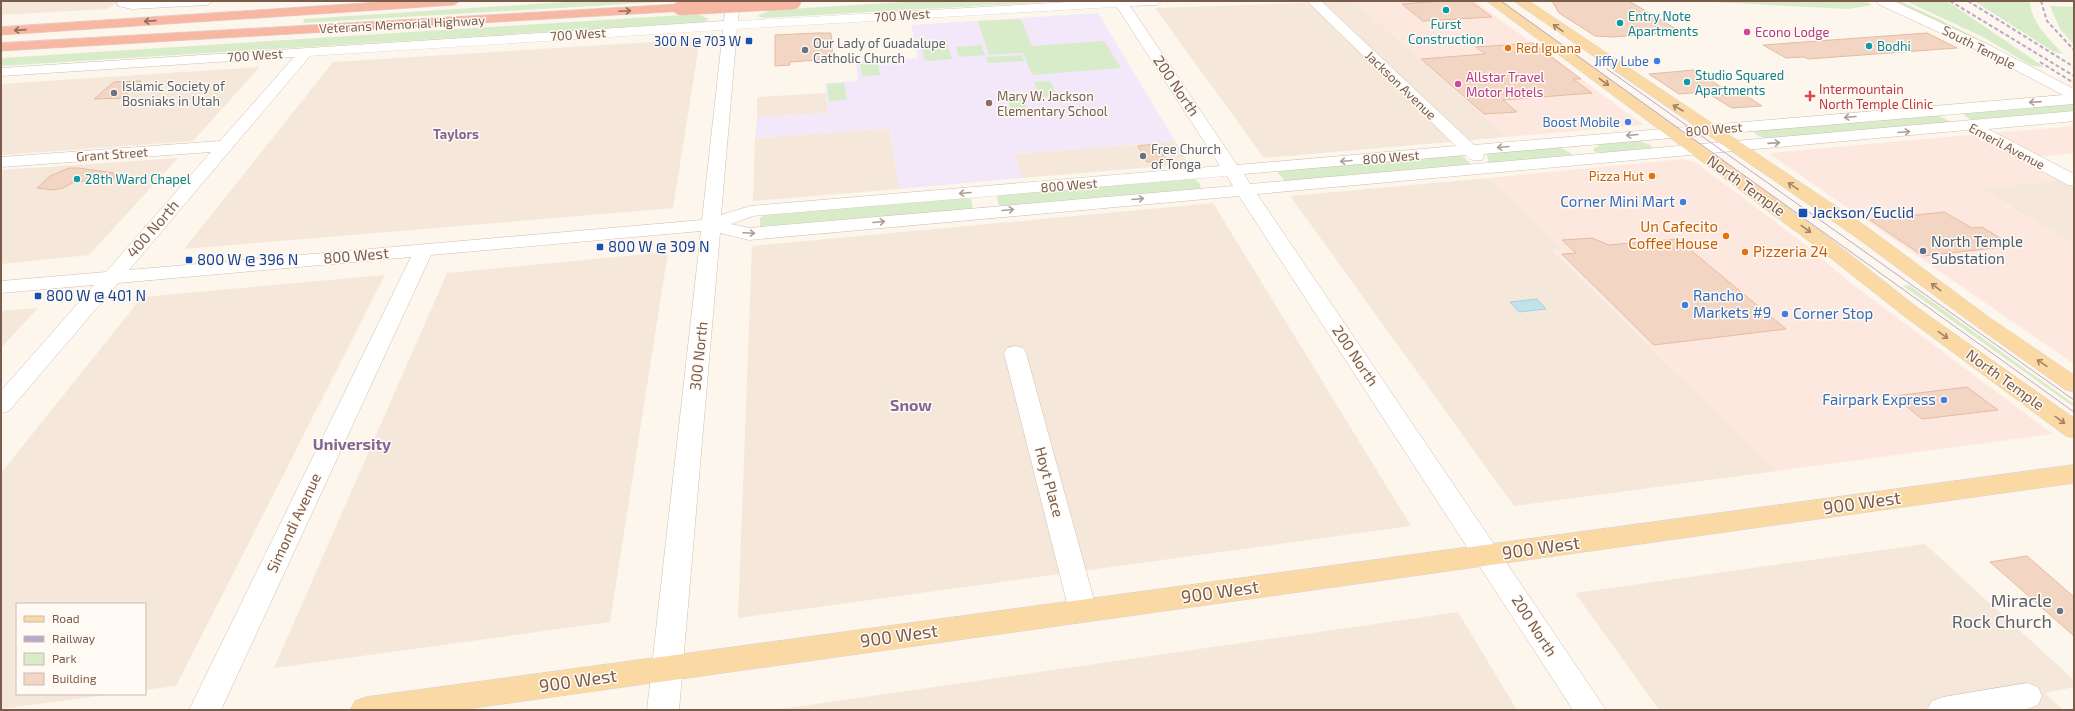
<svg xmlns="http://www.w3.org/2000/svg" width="2075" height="711" viewBox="0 0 2075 711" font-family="'Exo 2',sans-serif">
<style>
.residential{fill:#f5e8da}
.commercial{fill:#fde8e0}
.education{fill:#f3e8fa}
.green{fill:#d8ecc9}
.water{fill:#bfe3e8;stroke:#a5d3da}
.building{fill:#f3d5c3;stroke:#e6bba3}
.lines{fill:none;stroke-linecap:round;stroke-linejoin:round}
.minor-casing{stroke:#d1beb0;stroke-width:1}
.major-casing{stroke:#dad1cd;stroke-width:1}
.highway-casing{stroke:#dad1cd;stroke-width:1}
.minor{fill:#fff;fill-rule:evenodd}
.major{fill:#fbd9a5;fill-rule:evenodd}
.highway{fill:#f7b7a3;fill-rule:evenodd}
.tram{stroke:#b9a8c9;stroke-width:1}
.rail{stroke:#b9a8c9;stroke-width:2;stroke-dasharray:4 2.5;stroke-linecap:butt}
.highway-bridge-casing{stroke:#dad1cd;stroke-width:15;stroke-linecap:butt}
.highway-bridge{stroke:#f7b7a3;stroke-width:14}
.oneway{stroke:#936e5e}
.oneway2{stroke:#a18267}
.oneway3{stroke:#af9d94}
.culture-dot{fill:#0f9aa8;stroke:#fffaf3;stroke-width:1.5}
.hotel-dot{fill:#d1479c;stroke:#fffaf3;stroke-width:1.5}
.transit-dot{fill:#1a4fb4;stroke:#fffaf3;stroke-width:1.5}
.food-dot{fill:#e8710a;stroke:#fffaf3;stroke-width:1.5}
.worship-dot{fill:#6b7280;stroke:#fffaf3;stroke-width:1.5}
.shop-dot{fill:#3f7fe0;stroke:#fffaf3;stroke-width:1.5}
.health-dot{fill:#e0444e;stroke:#fffaf3;stroke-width:1.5}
.education-dot{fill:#8d6e63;stroke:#fffaf3;stroke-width:1.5}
.service-dot{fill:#5c6f8a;stroke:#fffaf3;stroke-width:1.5}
.labels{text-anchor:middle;stroke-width:3;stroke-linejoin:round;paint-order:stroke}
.far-street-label{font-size:13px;fill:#7a5c4d;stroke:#fffaf3}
.far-culture-label{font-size:13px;fill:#0d838f;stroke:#fffaf3;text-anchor:start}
.far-hotel-label{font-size:13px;fill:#b23c85;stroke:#fffaf3;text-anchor:start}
.far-transit-label{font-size:13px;fill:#164399;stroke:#fffaf3;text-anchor:end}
.far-worship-label{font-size:13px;fill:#5b616d;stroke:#fffaf3;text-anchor:start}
.far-food-label{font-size:13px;fill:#c56008;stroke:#fffaf3;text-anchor:start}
.far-shop-label{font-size:13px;fill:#366cbe;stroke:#fffaf3;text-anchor:end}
.far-health-label{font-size:13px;fill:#be3a42;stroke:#fffaf3;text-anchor:start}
.far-education-label{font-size:13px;fill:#785e54;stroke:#fffaf3;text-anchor:start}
.far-neighbourhood-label{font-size:13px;font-weight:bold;fill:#846695;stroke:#fffaf3}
.street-label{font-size:15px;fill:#7a5c4d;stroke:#fffaf3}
.shop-label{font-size:15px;fill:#366cbe;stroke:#fffaf3;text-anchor:end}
.transit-label{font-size:15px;fill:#164399;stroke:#fffaf3;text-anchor:start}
.food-label{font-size:15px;fill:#c56008;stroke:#fffaf3;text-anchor:end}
.service-label{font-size:15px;fill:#4e5e75;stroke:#fffaf3;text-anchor:start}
.neighbourhood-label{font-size:16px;font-weight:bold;fill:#846695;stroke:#fffaf3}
.near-street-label{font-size:18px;fill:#7a5c4d;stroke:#fffaf3}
.near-worship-label{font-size:18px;fill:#5b616d;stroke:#fffaf3;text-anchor:end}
</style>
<rect width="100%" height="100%" fill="#fdf6ec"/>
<!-- residential -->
<path class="residential" d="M 1,1 L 119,1 L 108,9 L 1,15 Z
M 1355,1 L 1507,137 L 1264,158 L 1155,8 Z
M 700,39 L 673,208 L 184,249 L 333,62 Z
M 258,67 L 259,68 L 193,141 L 1,155 L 1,84 Z
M 826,93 L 828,113 L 757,117 L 757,97 Z
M 889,128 L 900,189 L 753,201 L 755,138 Z
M 1175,141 L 1189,164 L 1022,178 L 1013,154 Z
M 178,158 L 89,255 L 1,264 L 1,170 Z
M 1489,178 L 1563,249 L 1553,251 L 1777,471 L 1514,506 L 1290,196 Z
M 2064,180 L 2074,185 L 2074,245 L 1980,188 Z
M 1213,203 L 1411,526 L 738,618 L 752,246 Z
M 668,252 L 610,622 L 274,668 L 447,273 Z
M 385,275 L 176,686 L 145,690 L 145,604 L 17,604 L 17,694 L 113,694 L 1,709 L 1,473 L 142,297 Z
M 37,308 L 37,309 L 1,348 L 1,311 Z
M 1925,544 L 2074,680 L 2074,687 L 2045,693 L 2063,710 L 1659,710 L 1575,593 Z
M 1458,612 L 1517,710 L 773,710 Z"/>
<!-- commercial -->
<path class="commercial" d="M 1355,1 L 1475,1 L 1644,125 L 1507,137 Z
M 2074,126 L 2074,153 L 2038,157 L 1993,133 Z
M 1979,134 L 2064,180 L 1981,189 L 2074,245 L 2074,364 L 1771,155 L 1771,153 Z
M 1683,159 L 1697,163 L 1806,245 L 1847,280 L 2053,434 L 1777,471 L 1553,250 L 1563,249 L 1489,178 Z"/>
<!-- education -->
<path class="education" d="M 1098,13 L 1175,141 L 1014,154 L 1022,178 L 900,189 L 889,128 L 755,138 L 757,117 L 828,113 L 825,83 L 858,81 L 856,63 L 918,58 L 911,25 Z"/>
<!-- green -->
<path class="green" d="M 580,1 L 677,1 L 303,23 L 304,19 Z
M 922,1 L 1069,1 L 764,18 L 757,16 L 771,10 Z
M 1692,1 L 1865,1 L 1872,5 L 1848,9 Z
M 1895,1 L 1900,1 C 1945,22 1991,43 2033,71 L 1994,48 Z
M 1906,1 L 1947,1 L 2044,67 L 2032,66 L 1983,37 Z
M 1974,1 L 2030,1 C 2031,23 2049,39 2063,54 L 2054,52 Z
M 2050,6 L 2074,7 L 2074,45 L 2060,29 Z
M 698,14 L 709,19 L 705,22 L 1,66 L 1,58 Z
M 1021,19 L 1032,46 L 1104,41 L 1121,68 L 1032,75 L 1023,53 L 989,55 L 978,21 Z
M 946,40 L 952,59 L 930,61 L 924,59 L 920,41 Z
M 981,45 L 985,55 L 959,57 L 956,47 Z
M 1022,55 L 1024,61 L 988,63 L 986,57 Z
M 878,62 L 880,75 L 862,76 L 860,64 Z
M 1050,81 L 1057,96 L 1040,97 L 1034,82 Z
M 844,83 L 847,100 L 829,101 L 827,84 Z
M 1022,96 L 1027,109 L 1011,110 L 1006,97 Z
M 2074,103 L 2074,114 L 1971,120 L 1960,112 Z
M 1932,114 L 1939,116 L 1953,123 L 1768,139 L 1758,136 L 1754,132 L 1754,131 Z
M 1638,140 L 1652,146 L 1653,150 L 1607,154 L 1595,152 L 1593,149 L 1603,143 Z
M 1559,147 L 1574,155 L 1491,164 L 1488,161 L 1487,155 L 1490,152 Z
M 1457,155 L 1464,157 L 1472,165 L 1286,182 L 1278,173 L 1280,170 Z
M 1194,178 L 1200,184 L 1201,189 L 1002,207 L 999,205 L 997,197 L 998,195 Z
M 968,198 L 971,199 L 973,209 L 761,228 L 760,227 L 760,218 L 764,215 Z
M 1909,285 L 2074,404 L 2074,407 L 1903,286 Z"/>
<!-- water -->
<path class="water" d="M 1537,299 L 1546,309 L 1519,312 L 1510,302 Z"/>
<!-- building -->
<path class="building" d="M 1441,1 L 1470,1 L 1492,17 L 1423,21 L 1402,4 Z
M 1552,1 L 1629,1 L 1681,32 L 1613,37 L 1595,36 L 1559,13 Z
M 817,33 L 831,33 L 833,59 L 790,62 L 790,65 L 775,66 L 775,35 Z
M 1927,33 L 1957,48 L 1808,59 L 1804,57 L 1786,58 L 1763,45 Z
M 1533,43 L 1581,79 L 1573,79 L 1592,93 L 1503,100 L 1517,112 L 1484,114 L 1421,59 L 1485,54 L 1476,47 Z
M 1694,70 L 1726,90 L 1679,94 L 1649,74 Z
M 141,81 L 122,98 L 94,99 L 114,82 Z
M 1742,93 L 1762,106 L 1732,108 L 1712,96 Z
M 1157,144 L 1166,161 L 1147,162 L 1138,146 Z
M 69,168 L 78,168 L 114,173 L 114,179 L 74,182 L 63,188 L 53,190 L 37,188 L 50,176 Z
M 1944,212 L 1972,228 L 1982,227 L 2013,246 L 1923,256 L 1870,220 Z
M 1592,238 L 1609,245 L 1677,239 L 1786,329 L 1654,345 L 1562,254 L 1576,253 L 1562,240 Z
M 1967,387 L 1998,410 L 1922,419 L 1894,396 Z
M 2027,556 L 2074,597 L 2074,636 L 1990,562 Z"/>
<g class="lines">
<defs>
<path id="minor" d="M 117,1 L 213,1 L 207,5 L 132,9 L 118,6 Z
M 1087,1 L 1162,1 L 1156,5 L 1130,6 L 1237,165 L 1456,146 L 1307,1 L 1321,1 L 1474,145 L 2063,95 L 1977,50 L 1878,4 L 1877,1 L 1894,1 L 1987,44 L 2074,89 L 2074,104 L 1483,154 L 1484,156 L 1482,160 C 1475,161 1471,161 1466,155 L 1244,174 L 1250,184 L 2074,111 L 2074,121 L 1988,129 L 2074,174 L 2074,186 L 2068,185 L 1967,130 L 1257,194 L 1606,710 L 1573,710 L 1239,196 L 749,240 L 720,233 L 679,710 L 647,710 L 701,231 L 431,255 L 221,710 L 189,710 L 411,257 L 118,283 L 9,411 L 1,413 L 1,391 L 94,285 L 1,293 L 1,281 L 106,272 L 211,152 L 1,167 L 1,157 L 220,141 L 294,57 L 1,76 L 1,68 L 724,21 L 725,11 L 732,7 L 739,11 L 738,21 ZM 1117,7 L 1220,166 L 750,206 L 721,215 L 737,29 ZM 723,30 L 702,220 L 129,270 L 310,56 ZM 1227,176 L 1233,186 L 749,228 L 731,224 L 753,216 Z
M 1015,346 L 1023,348 L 1026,353 L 1097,611 L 1093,619 L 1083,622 L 1073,619 L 1069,611 L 1004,353 L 1007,348 Z
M 2027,683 L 2038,687 L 2042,696 L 2038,705 L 2027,709 L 1927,710 L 1932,701 L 1943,697 Z"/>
<path id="major" d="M 1487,1 L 1501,1 L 1828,237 L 1918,308 L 2074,418 L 2074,438 L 2066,436 L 1904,316 L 1814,245 Z
M 1514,1 L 1529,1 L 1867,227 L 1990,318 L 2074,375 L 2074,392 L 2066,390 L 1976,326 L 1853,235 Z
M 2074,465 L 2074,483 L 460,710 L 350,710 L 355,701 L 366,697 Z"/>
<path id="highway" d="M 395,1 L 460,1 L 454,5 L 1,35 L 1,27 Z
M 680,4 L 685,5 L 687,8 L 685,11 L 1,51 L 1,43 Z"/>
</defs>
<!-- minor casing -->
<use href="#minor" class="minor-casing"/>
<!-- major casing -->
<use href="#major" class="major-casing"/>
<!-- highway casing -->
<use href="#highway" class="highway-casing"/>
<!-- minor -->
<use href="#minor" class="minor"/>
<!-- major -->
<use href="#major" class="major"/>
<!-- highway -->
<use href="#highway" class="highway"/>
<!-- tram -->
<path class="tram" d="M 1501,1 L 2074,412
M 1607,69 L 2074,400"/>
<!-- rail -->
<path class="rail" d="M 1950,1 L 2074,76
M 1968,1 L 2074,67
M 2041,1 L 2047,21 L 2074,50
M 2040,62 L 2074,83"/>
<defs>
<path id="highway-bridge" d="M 680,8 L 794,2"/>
</defs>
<!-- highway-bridge casing -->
<use href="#highway-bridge" class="highway-bridge-casing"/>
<!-- highway-bridge -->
<use href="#highway-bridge" class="highway-bridge"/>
</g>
<!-- one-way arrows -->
<defs><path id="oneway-shaft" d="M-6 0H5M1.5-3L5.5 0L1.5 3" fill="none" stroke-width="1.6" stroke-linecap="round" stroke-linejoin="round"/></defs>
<g class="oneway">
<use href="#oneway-shaft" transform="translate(625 11) rotate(-3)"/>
<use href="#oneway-shaft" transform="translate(150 21) rotate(176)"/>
<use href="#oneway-shaft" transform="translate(20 30) rotate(176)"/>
</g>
<g class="oneway2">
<use href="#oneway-shaft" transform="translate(1558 28) rotate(-145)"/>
<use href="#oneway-shaft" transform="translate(1604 82) rotate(37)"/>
<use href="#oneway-shaft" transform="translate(1678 108) rotate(-150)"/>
<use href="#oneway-shaft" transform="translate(1793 186) rotate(-146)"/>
<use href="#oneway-shaft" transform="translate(1806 229) rotate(36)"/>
<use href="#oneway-shaft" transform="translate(1936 287) rotate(-143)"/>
<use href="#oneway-shaft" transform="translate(1943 335) rotate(36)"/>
<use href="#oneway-shaft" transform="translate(2042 363) rotate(-146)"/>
<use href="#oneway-shaft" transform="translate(2060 420) rotate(36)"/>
</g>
<g class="oneway3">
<use href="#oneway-shaft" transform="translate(2035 102) rotate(176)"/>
<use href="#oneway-shaft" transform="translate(1850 117) rotate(175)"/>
<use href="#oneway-shaft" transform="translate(1904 132) rotate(-5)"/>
<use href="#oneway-shaft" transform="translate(1632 135) rotate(175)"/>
<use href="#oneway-shaft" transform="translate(1774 143) rotate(-4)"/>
<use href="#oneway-shaft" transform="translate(1503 147) rotate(175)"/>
<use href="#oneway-shaft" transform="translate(1346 161) rotate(175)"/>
<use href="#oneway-shaft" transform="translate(965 193) rotate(175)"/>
<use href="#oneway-shaft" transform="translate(1138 199) rotate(-5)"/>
<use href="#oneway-shaft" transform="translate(1008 210) rotate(-5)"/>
<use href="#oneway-shaft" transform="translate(879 222) rotate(-5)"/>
<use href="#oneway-shaft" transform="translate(749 233) rotate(3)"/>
</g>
<!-- markers -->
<g class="culture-dot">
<circle cx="1446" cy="10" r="4"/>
<circle cx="1620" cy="23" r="4"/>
<circle cx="1869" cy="46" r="4"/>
<circle cx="1687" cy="82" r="4"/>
<circle cx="77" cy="179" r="4"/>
</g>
<g class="hotel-dot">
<circle cx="1747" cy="32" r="4"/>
<circle cx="1458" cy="84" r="4"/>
</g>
<g class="transit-dot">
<rect x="745" y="37" width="8" height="8" rx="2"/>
<rect x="1798" y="208" width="10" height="10" rx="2"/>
<rect x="596" y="243" width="8" height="8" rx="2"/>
<rect x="185" y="256" width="8" height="8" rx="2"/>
<rect x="34" y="292" width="8" height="8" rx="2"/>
</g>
<g class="food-dot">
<circle cx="1508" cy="48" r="4"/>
<circle cx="1652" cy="176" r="4"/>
<circle cx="1726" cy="236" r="4"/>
<circle cx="1745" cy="252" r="4"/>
</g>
<g class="worship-dot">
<circle cx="805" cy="50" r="4"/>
<circle cx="114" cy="93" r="4"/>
<circle cx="1143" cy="156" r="4"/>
<circle cx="2060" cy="611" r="4"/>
</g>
<g class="shop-dot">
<circle cx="1657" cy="61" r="4"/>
<circle cx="1628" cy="122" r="4"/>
<circle cx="1683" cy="202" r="4"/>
<circle cx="1685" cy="305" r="4"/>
<circle cx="1785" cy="314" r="4"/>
<circle cx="1944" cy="400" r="4"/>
</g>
<path class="health-dot" d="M1808 90h4v4h4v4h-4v4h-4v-4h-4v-4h4z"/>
<circle class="education-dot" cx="989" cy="103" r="4"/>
<circle class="service-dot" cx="1923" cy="251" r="4"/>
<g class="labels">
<!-- far-street labels -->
<g class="far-street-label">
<text transform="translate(902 15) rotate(-4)" y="5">700 West</text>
<text transform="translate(402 24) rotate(-3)" y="5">Veterans Memorial Highway</text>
<text transform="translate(578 34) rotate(-4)" y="5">700 West</text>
<text transform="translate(1979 47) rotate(27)" y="5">South Temple</text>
<text transform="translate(255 55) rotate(-4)" y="5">700 West</text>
<text transform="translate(1401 85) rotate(44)" y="5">Jackson Avenue</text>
<text transform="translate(1714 129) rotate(-5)" y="5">800 West</text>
<text transform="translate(2007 146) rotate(28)" y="5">Emeril Avenue</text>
<text transform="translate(112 154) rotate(-4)" y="5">Grant Street</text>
<text transform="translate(1391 157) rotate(-5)" y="5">800 West</text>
<text transform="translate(1069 185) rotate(-5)" y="5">800 West</text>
</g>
<!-- far-culture labels -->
<g class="far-culture-label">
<text x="1628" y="21">Entry Note<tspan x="1628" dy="15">Apartments</tspan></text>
<text x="1446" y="29" text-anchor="middle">Furst<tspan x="1446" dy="15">Construction</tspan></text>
<text x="1877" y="51">Bodhi</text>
<text x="1695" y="80">Studio Squared<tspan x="1695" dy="15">Apartments</tspan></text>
<text x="85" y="184">28th Ward Chapel</text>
</g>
<!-- far-hotel labels -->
<g class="far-hotel-label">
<text x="1755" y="37">Econo Lodge</text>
<text x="1466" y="82">Allstar Travel<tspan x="1466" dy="15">Motor Hotels</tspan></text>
</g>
<!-- far-transit labels -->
<g class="far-transit-label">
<text x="741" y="46">300 N @ 703 W</text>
</g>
<!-- far-worship labels -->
<g class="far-worship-label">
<text x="813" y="48">Our Lady of Guadalupe<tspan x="813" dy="15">Catholic Church</tspan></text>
<text x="122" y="91">Islamic Society of<tspan x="122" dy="15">Bosniaks in Utah</tspan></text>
<text x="1151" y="154">Free Church<tspan x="1151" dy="15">of Tonga</tspan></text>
</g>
<!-- far-food labels -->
<g class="far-food-label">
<text x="1516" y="53">Red Iguana</text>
<text x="1644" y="181" text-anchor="end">Pizza Hut</text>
</g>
<!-- far-shop labels -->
<g class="far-shop-label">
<text x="1649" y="66">Jiffy Lube</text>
<text x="1620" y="127">Boost Mobile</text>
</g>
<!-- far-health labels -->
<g class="far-health-label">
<text x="1819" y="94">Intermountain<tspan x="1819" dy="15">North Temple Clinic</tspan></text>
</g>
<!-- far-education labels -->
<g class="far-education-label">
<text x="997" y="101">Mary W. Jackson<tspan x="997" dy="15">Elementary School</tspan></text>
</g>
<!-- far-neighbourhood labels -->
<g class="far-neighbourhood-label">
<text x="456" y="139">Taylors</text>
</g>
<!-- street labels -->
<g class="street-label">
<text transform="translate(1176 86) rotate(56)" y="5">200 North</text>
<text transform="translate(1746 186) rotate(36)" y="5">North Temple</text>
<text transform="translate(153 229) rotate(-49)" y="5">400 North</text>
<text transform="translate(356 256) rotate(-5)" y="5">800 West</text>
<text transform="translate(699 356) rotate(-84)" y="5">300 North</text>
<text transform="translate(1355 356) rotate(56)" y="5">200 North</text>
<text transform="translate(2005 380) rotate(36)" y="5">North Temple</text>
<text transform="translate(1049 482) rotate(75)" y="5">Hoyt Place</text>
<text transform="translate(294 523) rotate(-65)" y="5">Simondi Avenue</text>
<text transform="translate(1534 626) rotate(57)" y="5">200 North</text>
</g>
<!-- shop labels -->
<g class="shop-label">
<text x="1675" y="207">Corner Mini Mart</text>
<text x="1693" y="301" text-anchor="start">Rancho<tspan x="1693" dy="17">Markets #9</tspan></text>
<text x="1793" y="319" text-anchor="start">Corner Stop</text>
<text x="1936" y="405">Fairpark Express</text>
</g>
<!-- transit labels -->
<g class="transit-label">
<text x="1812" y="218">Jackson/Euclid</text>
<text x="608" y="252">800 W @ 309 N</text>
<text x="197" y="265">800 W @ 396 N</text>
<text x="46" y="301">800 W @ 401 N</text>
</g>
<!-- food labels -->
<g class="food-label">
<text x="1718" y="232">Un Cafecito<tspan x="1718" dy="17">Coffee House</tspan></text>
<text x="1753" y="257" text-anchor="start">Pizzeria 24</text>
</g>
<!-- service labels -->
<g class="service-label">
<text x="1931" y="247">North Temple<tspan x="1931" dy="17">Substation</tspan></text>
</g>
<!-- neighbourhood labels -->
<g class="neighbourhood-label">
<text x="911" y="411">Snow</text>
<text x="352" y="450">University</text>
</g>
<!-- near-street labels -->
<g class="near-street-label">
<text transform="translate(1862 503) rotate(-8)" y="6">900 West</text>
<text transform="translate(1541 548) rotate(-8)" y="6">900 West</text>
<text transform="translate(1220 592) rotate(-8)" y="6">900 West</text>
<text transform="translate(899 636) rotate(-8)" y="6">900 West</text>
<text transform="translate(578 681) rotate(-8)" y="6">900 West</text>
</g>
<!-- near-worship labels -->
<g class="near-worship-label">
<text x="2052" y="607">Miracle<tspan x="2052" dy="21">Rock Church</tspan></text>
</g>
</g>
<!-- border -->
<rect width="2075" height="711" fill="none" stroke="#7a5c4d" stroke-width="4"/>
<!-- legend -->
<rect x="16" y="603" width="130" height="92" fill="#fffaf3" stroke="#cabbb1"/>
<rect x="24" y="616" width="20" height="6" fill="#fbd9a5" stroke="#cabbb1"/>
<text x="52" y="623" font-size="12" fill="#7a5c4d">Road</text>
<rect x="24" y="636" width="20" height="6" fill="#b9a8c9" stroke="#cabbb1"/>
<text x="52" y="643" font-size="12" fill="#7a5c4d">Railway</text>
<rect x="24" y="653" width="20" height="12" fill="#d8ecc9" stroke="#cabbb1"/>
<text x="52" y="663" font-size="12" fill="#7a5c4d">Park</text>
<rect x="24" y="673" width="20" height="12" fill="#f3d5c3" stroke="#cabbb1"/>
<text x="52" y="683" font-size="12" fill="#7a5c4d">Building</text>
</svg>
